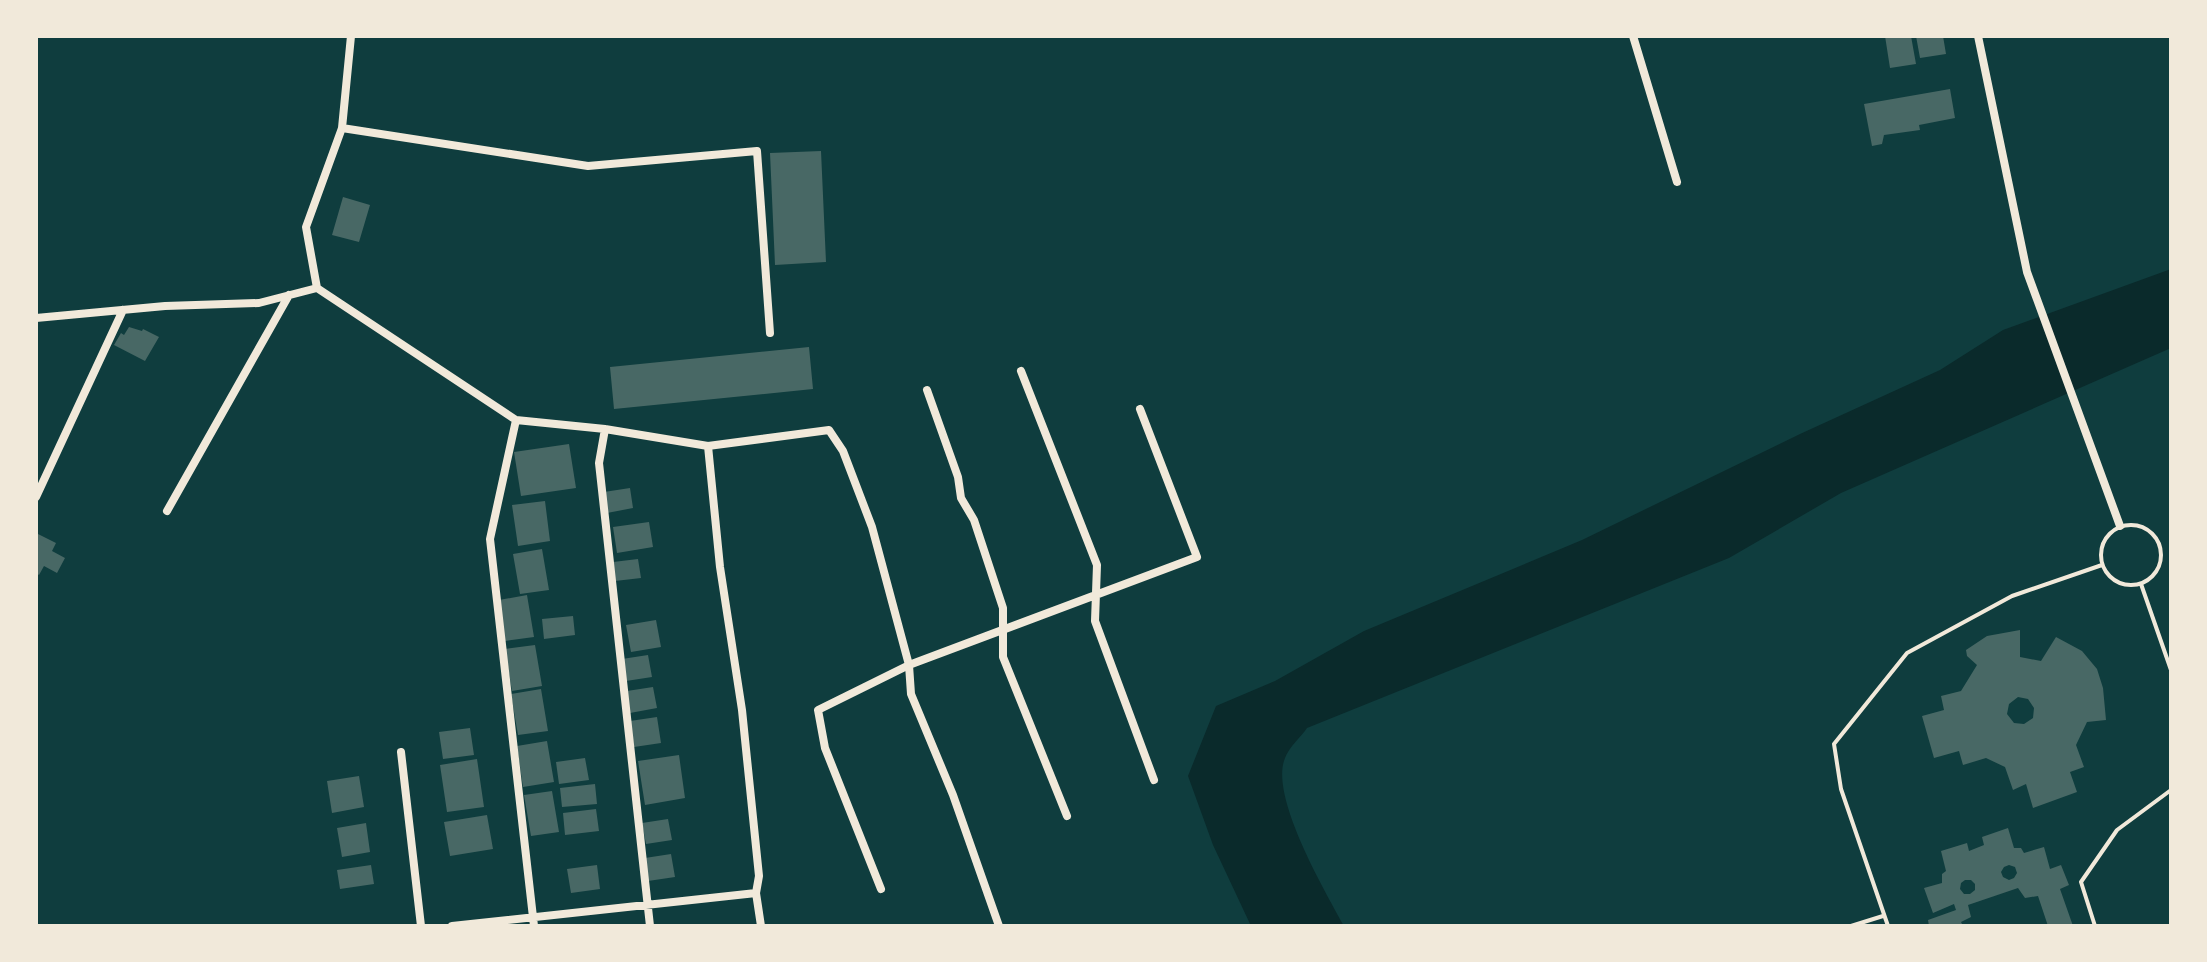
<svg xmlns="http://www.w3.org/2000/svg" width="2207" height="962" viewBox="0 0 2207 962" font-family="Overpass,sans-serif">
<style>
.water{fill:#0a2a2b}
.building{fill:#486865;fill-rule:evenodd}
.lines{fill:none;stroke-linecap:round;stroke-linejoin:round}
.service{stroke:#f1e9da;stroke-width:4}
.minor{stroke:#f1e9da;stroke-width:8}
</style>
<rect width="100%" height="100%" fill="#0f3d3e"/>
<!-- water -->
<path class="water" d="M 2171,269 L 2171,348 L 1841,493 L 1729,558 L 1307,728 C 1301,737 1289,747 1285,758 C 1269,796 1325,891 1344,926 L 1251,926 L 1213,845 L 1188,776 L 1216,706 L 1275,681 L 1364,631 L 1582,540 L 1800,434 L 1940,370 L 2003,330 Z"/>
<!-- building -->
<path class="building" d="M 1885,36 L 1911,36 L 1916,64 L 1890,68 Z
M 1916,36 L 1943,36 L 1946,54 L 1920,58 Z
M 1950,89 L 1955,118 L 1919,125 L 1920,130 L 1884,135 L 1882,144 L 1872,146 L 1864,104 Z
M 821,151 L 826,262 L 775,265 L 770,153 Z
M 343,197 L 370,205 L 359,242 L 332,235 Z
M 129,327 L 142,331 L 143,329 L 159,337 L 145,361 L 114,345 L 121,333 L 124,335 Z
M 809,347 L 813,389 L 614,409 L 610,367 Z
M 569,444 L 576,488 L 521,496 L 514,452 Z
M 630,488 L 633,508 L 607,513 L 604,492 Z
M 545,501 L 550,541 L 518,546 L 512,505 Z
M 649,522 L 653,547 L 617,553 L 613,527 Z
M 38,534 L 56,543 L 52,551 L 65,558 L 57,573 L 44,566 L 39,575 L 36,573 L 36,538 Z
M 542,549 L 549,590 L 520,594 L 513,554 Z
M 638,559 L 641,578 L 615,581 L 613,562 Z
M 527,595 L 534,637 L 505,641 L 499,600 Z
M 573,616 L 575,635 L 544,639 L 542,619 Z
M 656,620 L 661,647 L 631,652 L 626,625 Z
M 2020,630 L 2020,657 L 2041,661 L 2056,637 L 2082,651 L 2097,669 L 2103,688 L 2106,720 L 2087,722 L 2076,745 L 2084,767 L 2070,772 L 2077,792 L 2033,808 L 2026,784 L 2013,790 L 2005,767 L 1986,758 L 1963,765 L 1959,751 L 1934,758 L 1922,716 L 1944,710 L 1941,696 L 1961,691 L 1977,665 L 1967,656 L 1966,650 L 1987,636 ZM 2018,697 L 2028,699 L 2034,708 L 2033,718 L 2024,724 L 2014,723 L 2007,714 L 2009,704 Z
M 535,645 L 542,686 L 512,691 L 505,649 Z
M 648,655 L 652,677 L 626,681 L 622,659 Z
M 653,687 L 657,708 L 630,713 L 627,691 Z
M 541,689 L 548,731 L 518,735 L 511,694 Z
M 657,717 L 661,743 L 634,747 L 630,721 Z
M 470,728 L 474,755 L 443,759 L 439,732 Z
M 547,741 L 554,782 L 523,787 L 517,746 Z
M 679,755 L 685,798 L 645,805 L 638,761 Z
M 585,758 L 589,780 L 559,784 L 556,762 Z
M 477,759 L 484,807 L 447,812 L 440,765 Z
M 359,776 L 364,807 L 332,813 L 327,781 Z
M 595,784 L 597,804 L 562,807 L 560,788 Z
M 552,791 L 559,832 L 531,836 L 524,795 Z
M 596,809 L 599,831 L 565,835 L 563,813 Z
M 487,815 L 493,849 L 450,856 L 444,822 Z
M 668,819 L 672,840 L 646,844 L 642,823 Z
M 366,823 L 370,852 L 342,857 L 337,828 Z
M 2008,828 L 2014,848 L 2021,848 L 2024,853 L 2044,847 L 2050,869 L 2061,865 L 2069,885 L 2060,889 L 2073,926 L 2048,926 L 2038,896 L 2025,898 L 2018,888 L 1968,905 L 1971,917 L 1961,922 L 1963,926 L 1929,926 L 1928,920 L 1956,910 L 1954,904 L 1933,913 L 1924,888 L 1942,883 L 1942,874 L 1946,871 L 1941,851 L 1967,843 L 1969,851 L 1984,845 L 1982,837 ZM 2009,865 L 2015,867 L 2017,873 L 2014,878 L 2009,880 L 2003,877 L 2001,872 L 2004,867 ZM 1965,880 L 1971,880 L 1975,884 L 1975,890 L 1970,894 L 1964,894 L 1960,889 L 1961,883 Z
M 671,854 L 675,877 L 648,881 L 645,858 Z
M 371,865 L 374,884 L 340,889 L 337,870 Z
M 597,865 L 600,889 L 571,893 L 567,869 Z"/>
<g class="lines">
<!-- service -->
<path class="service" d="M2101 555a30 30 0 1 1 60 0a30 30 0 1 1-60 0Z
M 2141,584 L 2171,670
M 1851,926 L 1883,916
M 1888,926 L 1841,789 L 1834,744 L 1907,653 L 2012,596 L 2102,565
M 2095,926 L 2081,882 L 2117,830 L 2171,790"/>
<!-- minor -->
<path class="minor" d="M 1633,36 L 1677,182
M 1978,36 L 2027,272 L 2120,526
M 342,128 L 588,166 L 757,151 L 770,333
M 317,288 L 516,420 L 605,429 L 708,446 L 829,430 L 843,451 L 872,527 L 909,665 L 911,694 L 953,795 L 999,926
M 36,318 L 165,306 L 259,303 L 317,288 L 306,227 L 342,128 L 351,36
M 1021,371 L 1097,565 L 1095,621 L 1154,780
M 927,390 L 958,477 L 961,498 L 974,520 L 1003,608 L 1003,657 L 1067,816
M 516,420 L 490,539 L 534,926
M 605,429 L 599,463 L 650,926
M 708,446 L 720,567 L 742,710 L 759,876 L 756,893 L 761,926
M 36,497 L 123,310
M 167,511 L 289,295
M 401,752 L 421,926
M 881,889 L 825,748 L 818,710 L 909,665 L 1197,557 L 1140,409
M 452,926 L 756,893"/>
</g>
<!-- border -->
<rect width="2207" height="962" fill="none" stroke="#f1e9da" stroke-width="76"/>
</svg>
